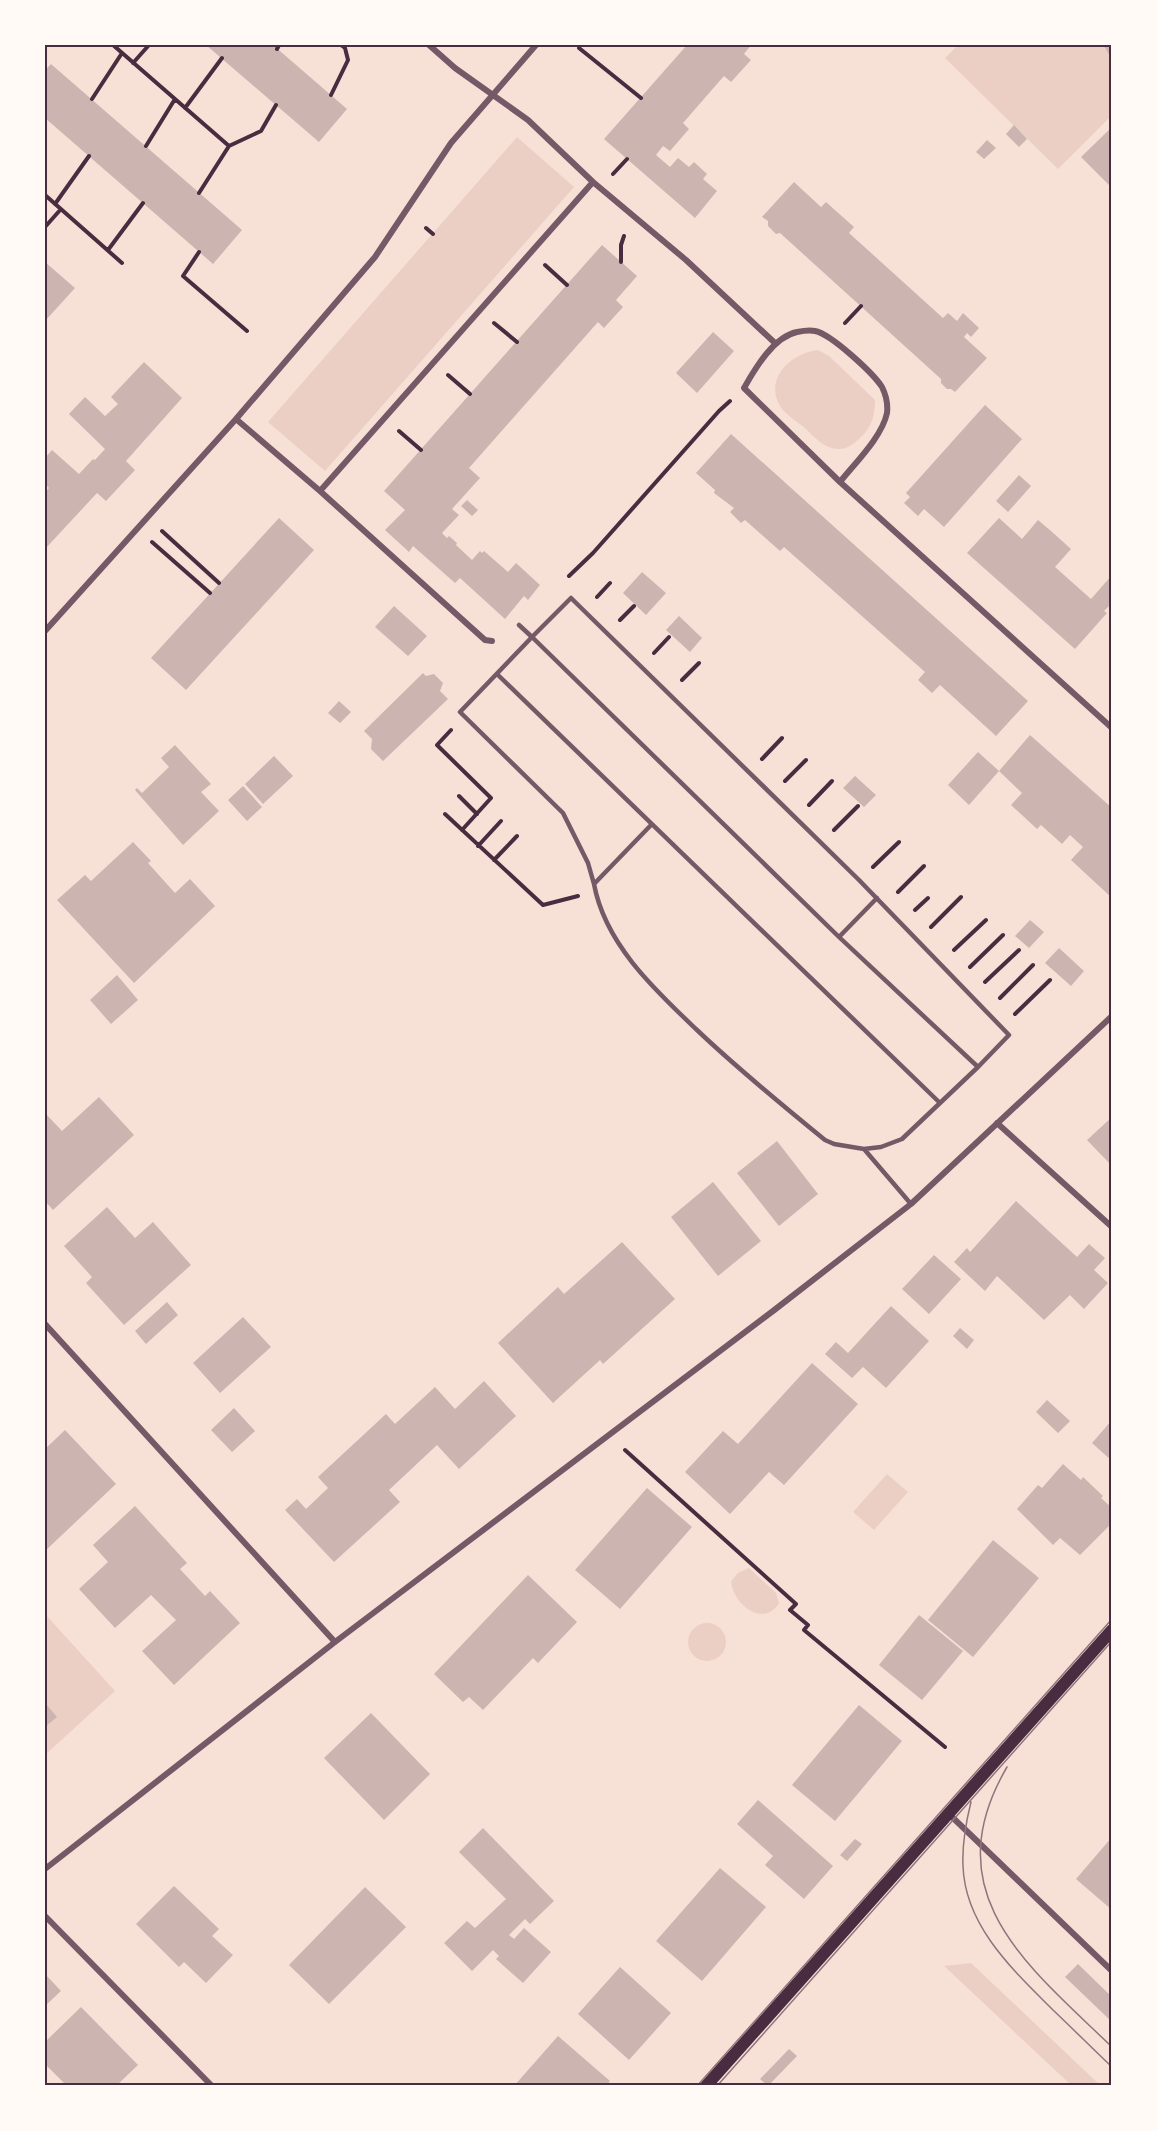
<svg xmlns="http://www.w3.org/2000/svg" width="1157" height="2131" viewBox="0 0 1157 2131" font-family="'Libre Baskerville',serif">
<style>
.green{fill:#ebcfc5}
.building{fill:#ccb4b1}
.lines{fill:none;stroke-linecap:round;stroke-linejoin:round}
.path{stroke:#4a2c40;stroke-width:4}
.service{stroke:#755966;stroke-width:4.5}
.minor{stroke:#755966;stroke-width:6}
.secondary{stroke:#4a2c40;stroke-width:12}
.tram{stroke:#8f747c;stroke-width:1.5}
.neatline{fill:none;stroke:#4a2c40;stroke-width:2}
</style>
<rect width="100%" height="100%" fill="#f7e1d7"/>
<!-- green -->
<path class="green" d="M 958,45 L 1102,45 L 1112,59 L 1112,115 L 1058,169 L 945,58 Z
M 517,137 L 574,187 L 325,471 L 268,422 Z
M 818,350 L 829,356 L 875,400 C 875,415 872,427 861,437 C 853,444 847,450 837,449 C 824,448 815,438 806,429 C 798,422 784,414 779,404 C 765,377 792,353 818,350 Z
M 887,1474 L 908,1492 L 874,1530 L 853,1512 Z
M 749,1568 L 776,1593 L 779,1603 C 764,1628 733,1605 731,1581 L 738,1573 Z
M 45,1614 L 115,1691 L 45,1755 Z
M688 1642a19 19 0 1 1 38 0a19 19 0 1 1-38 0Z
M 971,1963 L 1101,2086 L 1072,2086 L 944,1966 Z"/>
<!-- building -->
<path class="building" d="M 206,45 L 273,45 L 347,109 L 319,142 Z
M 687,45 L 751,45 L 744,54 L 751,60 L 731,82 L 724,76 L 683,123 L 689,129 L 670,151 L 663,146 L 656,155 L 670,167 L 678,158 L 689,167 L 694,162 L 707,174 L 703,179 L 717,191 L 695,218 L 604,139 Z
M 1102,45 L 1112,45 L 1112,60 L 1105,48 Z
M 51,64 L 242,230 L 213,264 L 45,118 L 45,70 Z
M 1014,125 L 1027,139 L 1019,147 L 1006,134 Z
M 1112,127 L 1112,188 L 1081,157 Z
M 987,140 L 996,148 L 984,159 L 976,152 Z
M 794,182 L 821,207 L 826,202 L 836,211 L 854,227 L 849,233 L 943,318 L 948,313 L 957,321 L 963,313 L 979,328 L 971,337 L 967,333 L 964,337 L 987,358 L 955,392 L 951,389 L 947,389 L 941,383 L 941,379 L 780,233 L 776,234 L 768,226 L 768,221 L 762,217 Z
M 602,245 L 637,276 L 616,300 L 623,307 L 604,328 L 598,322 L 469,468 L 480,478 L 452,509 L 459,515 L 442,533 L 447,538 L 449,536 L 457,543 L 456,545 L 472,560 L 480,551 L 482,553 L 484,551 L 508,572 L 516,563 L 540,585 L 528,600 L 524,596 L 505,619 L 460,578 L 455,583 L 413,546 L 409,552 L 385,530 L 405,510 L 384,491 Z
M 45,262 L 75,288 L 45,321 Z
M 713,332 L 734,351 L 697,393 L 676,373 Z
M 144,362 L 182,398 L 126,461 L 135,470 L 106,501 L 97,493 L 45,549 L 45,492 L 49,488 L 45,484 L 45,458 L 52,450 L 79,474 L 93,459 L 95,460 L 105,449 L 69,414 L 85,397 L 105,416 L 118,404 L 111,397 Z
M 985,405 L 1022,439 L 944,527 L 924,509 L 918,516 L 904,503 L 910,497 L 906,493 Z
M 731,434 L 1028,701 L 996,736 L 940,685 L 932,693 L 918,680 L 925,672 L 784,547 L 780,551 L 745,520 L 741,523 L 730,512 L 734,508 L 714,493 L 715,490 L 696,473 Z
M 1019,475 L 1031,486 L 1008,512 L 996,501 Z
M 467,500 L 478,510 L 472,516 L 461,506 Z
M 279,518 L 314,550 L 186,690 L 151,658 Z
M 999,518 L 1022,539 L 1038,520 L 1051,531 L 1071,549 L 1055,567 L 1091,599 L 1112,575 L 1112,607 L 1110,605 L 1104,611 L 1107,613 L 1075,649 L 967,553 Z
M 642,572 L 666,593 L 646,615 L 623,593 Z
M 394,606 L 427,636 L 408,656 L 375,627 Z
M 679,616 L 702,638 L 690,652 L 666,630 Z
M 423,673 L 426,676 L 434,674 L 443,683 L 440,691 L 448,699 L 383,761 L 371,749 L 372,739 L 364,731 Z
M 339,701 L 351,712 L 340,723 L 328,713 Z
M 1030,735 L 1112,808 L 1112,898 L 1071,860 L 1083,847 L 1070,835 L 1062,844 L 1041,825 L 1037,829 L 1011,805 L 1022,793 L 999,771 Z
M 175,745 L 211,784 L 201,792 L 219,811 L 183,845 L 135,790 L 137,788 L 142,793 L 169,767 L 161,758 Z
M 978,752 L 999,771 L 969,805 L 948,785 Z
M 274,756 L 293,776 L 263,804 L 245,784 Z
M 855,776 L 876,795 L 864,807 L 843,788 Z
M 243,786 L 262,807 L 247,821 L 228,800 Z
M 133,842 L 151,861 L 148,863 L 175,893 L 190,879 L 215,906 L 134,983 L 57,900 L 85,875 L 91,881 Z
M 1030,920 L 1044,932 L 1029,948 L 1015,936 Z
M 1059,948 L 1084,971 L 1071,986 L 1045,963 Z
M 117,975 L 138,1000 L 111,1024 L 90,1000 Z
M 99,1097 L 134,1135 L 53,1210 L 45,1201 L 45,1113 L 62,1131 Z
M 1112,1117 L 1112,1166 L 1087,1140 Z
M 777,1141 L 818,1194 L 779,1226 L 737,1173 Z
M 713,1182 L 761,1241 L 718,1276 L 671,1217 Z
M 1016,1201 L 1077,1257 L 1089,1244 L 1105,1258 L 1094,1270 L 1108,1283 L 1084,1309 L 1070,1295 L 1044,1320 L 997,1276 L 985,1291 L 954,1262 L 967,1248 L 970,1252 Z
M 107,1207 L 135,1238 L 153,1222 L 191,1265 L 124,1325 L 86,1283 L 92,1277 L 64,1246 Z
M 622,1242 L 675,1299 L 603,1364 L 600,1360 L 553,1403 L 498,1343 L 558,1287 L 564,1294 Z
M 934,1255 L 961,1279 L 929,1314 L 902,1289 Z
M 167,1302 L 178,1315 L 146,1344 L 135,1331 Z
M 891,1306 L 929,1341 L 886,1388 L 863,1367 L 852,1378 L 825,1354 L 836,1342 L 848,1353 Z
M 243,1317 L 271,1347 L 220,1393 L 193,1363 Z
M 960,1328 L 974,1340 L 967,1349 L 953,1336 Z
M 812,1363 L 858,1404 L 784,1485 L 769,1472 L 730,1514 L 685,1472 L 723,1431 L 738,1444 Z
M 484,1381 L 516,1416 L 459,1469 L 437,1445 L 389,1490 L 400,1502 L 334,1562 L 285,1510 L 297,1499 L 306,1509 L 328,1488 L 318,1477 L 386,1414 L 395,1424 L 435,1387 L 455,1409 Z
M 1047,1400 L 1070,1421 L 1058,1433 L 1036,1412 Z
M 234,1408 L 255,1431 L 232,1452 L 211,1430 Z
M 1112,1420 L 1112,1461 L 1092,1443 Z
M 65,1430 L 116,1484 L 45,1551 L 45,1449 Z
M 1063,1464 L 1081,1480 L 1083,1477 L 1103,1496 L 1101,1498 L 1112,1508 L 1112,1523 L 1080,1555 L 1060,1538 L 1053,1545 L 1017,1509 L 1038,1485 L 1042,1488 Z
M 647,1488 L 692,1527 L 620,1609 L 575,1570 Z
M 135,1506 L 187,1563 L 180,1569 L 205,1596 L 210,1591 L 240,1623 L 174,1685 L 142,1651 L 176,1620 L 151,1595 L 115,1628 L 79,1589 L 108,1562 L 93,1545 Z
M 993,1540 L 1039,1578 L 973,1657 L 928,1620 Z
M 528,1575 L 577,1622 L 538,1663 L 533,1658 L 483,1710 L 469,1697 L 463,1702 L 434,1674 Z
M 919,1615 L 963,1651 L 922,1700 L 879,1665 Z
M 45,1703 L 57,1717 L 45,1727 Z
M 859,1705 L 902,1741 L 835,1821 L 792,1785 Z
M 371,1713 L 430,1774 L 384,1820 L 324,1758 Z
M 758,1800 L 833,1866 L 804,1899 L 765,1865 L 773,1856 L 737,1824 Z
M 483,1828 L 554,1901 L 530,1924 L 525,1919 L 509,1935 L 514,1939 L 524,1928 L 551,1952 L 523,1983 L 496,1959 L 499,1956 L 493,1950 L 472,1971 L 444,1943 L 467,1921 L 475,1928 L 506,1899 L 459,1852 Z
M 1112,1837 L 1112,1910 L 1076,1879 Z
M 855,1839 L 862,1844 L 847,1861 L 840,1855 Z
M 720,1868 L 766,1907 L 702,1981 L 656,1941 Z
M 174,1886 L 219,1929 L 212,1936 L 233,1955 L 206,1983 L 184,1962 L 179,1967 L 136,1924 Z
M 365,1887 L 406,1927 L 329,2004 L 289,1965 Z
M 1078,1964 L 1112,1997 L 1112,2022 L 1065,1977 Z
M 620,1967 L 671,2013 L 629,2060 L 578,2014 Z
M 45,1974 L 61,1991 L 45,2006 Z
M 81,2007 L 138,2065 L 116,2086 L 67,2086 L 45,2064 L 45,2042 Z
M 558,2036 L 610,2081 L 606,2086 L 514,2086 Z
M 789,2049 L 797,2056 L 768,2086 L 760,2079 Z"/>
<g class="lines">
<!-- path -->
<path class="path" d="M 113,45 L 229,146 L 199,193
M 579,48 L 641,98
M 277,49 L 279,45
M 133,63 L 149,45
M 331,95 L 348,60 L 345,48 L 341,45
M 92,99 L 122,53
M 185,108 L 222,58
M 146,146 L 175,99
M 229,146 L 261,131 L 276,105
M 613,174 L 627,159
M 45,195 L 122,263
M 55,204 L 89,156
M 45,227 L 61,209
M 426,228 L 433,234
M 108,250 L 143,203
M 199,252 L 183,276 L 247,331
M 621,262 L 621,245 L 624,236
M 545,265 L 567,285
M 494,323 L 517,342
M 845,323 L 861,306
M 448,375 L 470,394
M 399,431 L 421,450
M 162,531 L 219,583
M 152,542 L 210,593
M 569,576 L 593,553 L 719,411 L 730,401
M 597,597 L 610,583
M 620,620 L 634,606
M 654,653 L 669,637
M 682,680 L 699,663
M 451,730 L 437,745 L 491,798 L 462,830
M 762,759 L 782,738
M 785,781 L 806,760
M 459,796 L 477,814
M 809,805 L 832,781
M 445,814 L 543,905 L 578,896
M 834,830 L 858,806
M 478,846 L 501,821
M 494,860 L 517,836
M 873,867 L 899,842
M 898,892 L 924,866
M 915,910 L 928,898
M 931,927 L 961,897
M 954,950 L 986,920
M 970,967 L 1003,935
M 985,982 L 1019,950
M 1000,998 L 1033,965
M 1015,1014 L 1050,980
M 625,1450 L 796,1604 L 790,1610 L 808,1625 L 804,1630 L 945,1747"/>
<!-- service -->
<path class="service" d="M 519,625 L 532,637 L 571,598 L 859,880 L 1009,1035 L 978,1067
M 498,675 L 940,1103 L 902,1139 L 881,1147 L 864,1149
M 652,824 L 594,884 C 605,944 655,990 697,1030 C 738,1069 782,1105 825,1140 L 834,1144 L 864,1149 L 911,1204
M 594,884 L 588,863 L 563,813 L 460,712 L 532,637 L 839,937 L 978,1067 L 940,1103
M 839,937 L 877,898"/>
<!-- minor -->
<path class="minor" d="M 429,45 L 455,68 L 528,120 L 593,182 L 686,260 L 776,344
M 236,419 L 320,491 L 593,182
M 840,482 C 855,463 882,437 887,413 C 888,404 886,395 882,387 C 873,373 831,334 815,331 C 810,330 802,331 797,332 C 773,337 755,369 744,388 L 840,482 L 1112,728
M 320,491 L 485,640 L 492,641
M 45,631 L 236,419 L 375,257 L 451,143 L 536,45
M 997,1123 L 1112,1227
M 45,1324 L 335,1642
M 949,1814 L 1112,1971
M 45,1869 L 335,1642 L 773,1311 L 911,1204 L 1112,1016
M 45,1916 L 212,2086"/>
<!-- secondary -->
<path class="secondary" d="M 706,2086 L 1112,1630"/>
<!-- tram -->
<path class="tram" d="M 1007,1767 C 933,1894 1028,1966 1112,2047
M 971,1802 C 966,1822 962,1845 963,1866 C 965,1926 1013,1970 1053,2010 C 1073,2029 1092,2048 1112,2067
M 697,2086 L 1112,1619
M 717,2086 L 1112,1641"/>
</g>
<!-- border -->
<rect width="1157" height="2131" fill="none" stroke="#fffaf5" stroke-width="93"/>
<rect x="46" y="46" width="1064" height="2038" class="neatline"/>
</svg>
